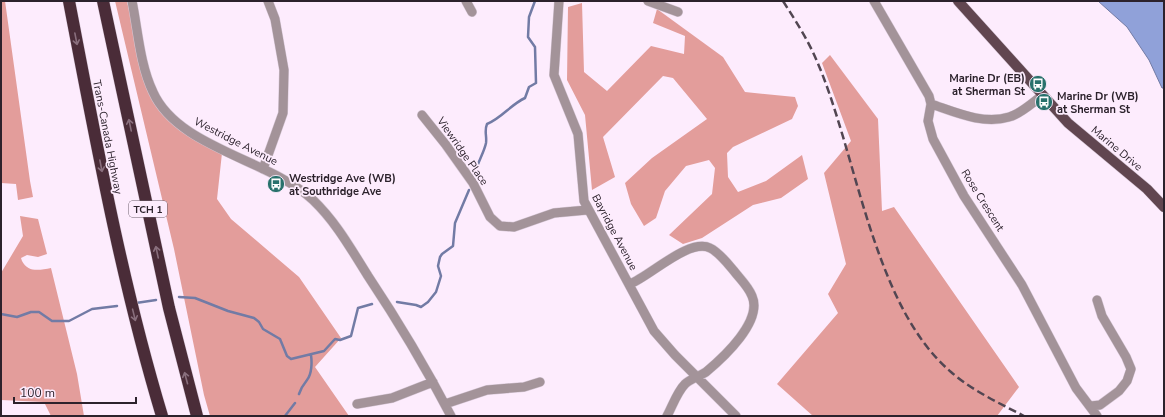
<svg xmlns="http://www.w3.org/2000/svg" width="1165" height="417" viewBox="0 0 1165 417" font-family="'Nunito Sans',sans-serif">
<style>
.forest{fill:#e39d9b}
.water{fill:#90a1d9;stroke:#727ba5}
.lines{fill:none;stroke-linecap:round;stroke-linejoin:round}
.stream{stroke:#727ba5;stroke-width:2.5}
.minor-casing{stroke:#d7c8d7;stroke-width:10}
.major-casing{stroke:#d7c8d7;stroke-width:11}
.highway-casing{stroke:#d7c8d7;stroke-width:13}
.minor{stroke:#a39399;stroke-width:9}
.major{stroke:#614650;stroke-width:10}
.highway{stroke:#4a2c38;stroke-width:12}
.rail{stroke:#524652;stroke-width:2.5;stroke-dasharray:8 4;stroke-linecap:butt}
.oneway{stroke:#896f7d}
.labels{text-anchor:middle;stroke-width:3.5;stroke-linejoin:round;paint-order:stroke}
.shield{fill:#fdecfd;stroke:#6b5f6b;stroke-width:1}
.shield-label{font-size:10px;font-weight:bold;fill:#2c222c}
.poi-label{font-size:11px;font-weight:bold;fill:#2c222c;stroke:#fdecfd;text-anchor:start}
.street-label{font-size:11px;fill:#2c222c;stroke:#fdecfd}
</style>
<rect width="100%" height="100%" fill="#fdecfd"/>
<!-- forest -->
<path class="forest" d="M 1,1 L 5,1 L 30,181 L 33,197 L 18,200 L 16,184 L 1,183 Z
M 115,1 L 127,1 L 139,53 L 157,104 L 222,153 L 217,199 L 231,219 L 299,277 L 341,338 L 315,367 L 349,416 L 210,416 L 204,395 L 174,249 Z
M 582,3 L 584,72 L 607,91 L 651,46 L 684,54 L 685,36 L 653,23 L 657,9 L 723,57 L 745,92 L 795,97 L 798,106 L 792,119 L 733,147 L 727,153 L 728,177 L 738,192 L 766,181 L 802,155 L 808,179 L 781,198 L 753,205 L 702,238 L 683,244 L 669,235 L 712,194 L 715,168 L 709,160 L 686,166 L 665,191 L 656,218 L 644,226 L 631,204 L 625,183 L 652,158 L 707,119 L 673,78 L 663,76 L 603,137 L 615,177 L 592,190 L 585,115 L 567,80 L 568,7 Z
M 830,55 L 878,119 L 882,211 L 894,207 L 1019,387 L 997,416 L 813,416 L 777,384 L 838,313 L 828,294 L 846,264 L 824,173 L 851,141 L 822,63 Z
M 20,216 L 38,219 L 47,254 L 38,257 L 27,255 L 21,258 L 22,261 C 28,273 40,270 51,268 L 77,374 L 84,416 L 51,416 L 44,402 L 1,400 L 1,273 L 23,236 Z"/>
<!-- water -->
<path class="water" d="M 1098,1 L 1164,1 L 1164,88 L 1162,88 L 1149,60 L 1127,27 Z"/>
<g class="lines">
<!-- stream -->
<path class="stream" d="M 475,174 C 477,163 484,153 486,143 C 487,136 484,131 487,124 C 502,118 510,105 525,98 L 529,87 L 536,83 L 535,47 L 528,37 L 529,17 L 535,1
M 179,297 L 195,298 L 228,311 L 254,318 L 259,322 L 263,329 L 280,339 L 287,356 L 291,359 L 324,351 L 335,339 L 340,340 L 351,336 L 358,308 L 372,304
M 397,302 L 416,305 L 421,307 L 428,302 L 436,292 L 441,276 L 438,266 L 440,257 L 442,254 L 453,246 L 455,223 L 469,190
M 136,303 L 156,300
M 1,314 L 17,317 L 31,312 L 39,312 L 52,321 L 69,321 L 92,309 L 117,306
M 299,394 C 301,388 303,385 307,380 C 312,374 312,362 311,355
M 285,416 L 295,403"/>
<defs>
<path id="minor" d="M 132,1 C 138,31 140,65 153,92 C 178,148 269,159 313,200 C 336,222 351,249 368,276 C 398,321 426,368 451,416
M 466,1 L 472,12
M 559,1 L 554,75 L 578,134 L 584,201 L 654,331 L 675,355 L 736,416
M 648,1 L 678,12
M 874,1 L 929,96 L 931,104 L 928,121 L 933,139 L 964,196 L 1022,285 L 1076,388 L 1097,416
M 931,104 C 955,112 983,125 1009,117 C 1021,114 1033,102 1043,95
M 422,115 L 446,145 L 473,183 L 490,217 L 500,226 L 514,227 L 554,213 L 587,210
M 263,169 L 283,113 L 284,70 L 275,19 L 268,1
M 630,284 C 650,276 689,238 710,248 C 719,252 728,264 734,271 C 740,279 748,286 752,296 C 763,321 724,357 706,372 C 700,376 690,379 685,384 C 677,392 672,407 667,416
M 357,404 L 392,398 L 433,382
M 445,404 L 487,390 L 524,387 L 540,382
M 1091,406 L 1100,405 L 1119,391 L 1127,381 L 1131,369 L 1126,357 L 1102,316 L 1097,300"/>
<path id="major" d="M 958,1 L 1068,123 L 1147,189 L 1164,207"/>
<path id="highway" d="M 69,1 C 96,141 121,280 162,416
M 103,1 L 169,308 L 197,416"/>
</defs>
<!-- minor casing -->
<use href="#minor" class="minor-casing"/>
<!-- major casing -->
<use href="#major" class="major-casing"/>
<!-- highway casing -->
<use href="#highway" class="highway-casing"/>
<!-- minor -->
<use href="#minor" class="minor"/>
<!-- major -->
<use href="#major" class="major"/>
<!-- highway -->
<use href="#highway" class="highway"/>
<!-- rail -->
<path class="rail" d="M 783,1 C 795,20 807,38 816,59 C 857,152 872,305 951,372 C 973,391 999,403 1024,416"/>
</g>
<!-- one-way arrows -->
<defs><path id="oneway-shaft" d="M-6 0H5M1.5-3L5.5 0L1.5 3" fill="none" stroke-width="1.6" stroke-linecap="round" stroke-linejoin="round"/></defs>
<g class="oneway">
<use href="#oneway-shaft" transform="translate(76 39) rotate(79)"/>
<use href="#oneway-shaft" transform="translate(130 125) rotate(-102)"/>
<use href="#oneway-shaft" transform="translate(101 166) rotate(79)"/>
<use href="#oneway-shaft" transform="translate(157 252) rotate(-102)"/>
<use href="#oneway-shaft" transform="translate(134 315) rotate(76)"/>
<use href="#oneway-shaft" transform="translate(186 378) rotate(-105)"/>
</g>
<!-- icons -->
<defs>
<symbol id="bus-disc" viewBox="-11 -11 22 22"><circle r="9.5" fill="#28716c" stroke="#fdecfd"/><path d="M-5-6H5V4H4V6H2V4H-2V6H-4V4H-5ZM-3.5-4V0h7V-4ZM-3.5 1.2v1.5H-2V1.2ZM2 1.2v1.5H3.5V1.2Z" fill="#fff"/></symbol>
</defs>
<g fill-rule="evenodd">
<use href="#bus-disc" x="1028" y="74" width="20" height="20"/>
<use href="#bus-disc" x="1034" y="92" width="20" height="20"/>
<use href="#bus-disc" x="266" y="174" width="20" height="20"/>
</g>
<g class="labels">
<!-- shield labels -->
<rect class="shield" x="129" y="201" width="38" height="16" rx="3"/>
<g class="shield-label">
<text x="148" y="213">TCH 1</text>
</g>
<!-- poi labels -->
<g class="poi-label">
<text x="1025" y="82" text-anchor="end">Marine Dr (EB)<tspan x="1025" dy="13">at Sherman St</tspan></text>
<text x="1057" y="100">Marine Dr (WB)<tspan x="1057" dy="13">at Sherman St</tspan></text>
<text x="289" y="182">Westridge Ave (WB)<tspan x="289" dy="13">at Southridge Ave</tspan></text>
</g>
<!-- street labels -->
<g class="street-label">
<text transform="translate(108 137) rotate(79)" y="4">Trans-Canada Highway</text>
<text transform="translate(236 141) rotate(27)" y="4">Westridge Avenue</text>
<text transform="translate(1117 148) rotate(40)" y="4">Marine Drive</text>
<text transform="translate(463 151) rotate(55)" y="4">Viewridge Place</text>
<text transform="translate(983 200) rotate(58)" y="4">Rose Crescent</text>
<text transform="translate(615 232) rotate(62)" y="4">Bayridge Avenue</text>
</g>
</g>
<!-- border -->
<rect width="1165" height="417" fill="none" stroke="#2c222c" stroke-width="4"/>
<!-- scale -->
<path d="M14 397v6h122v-6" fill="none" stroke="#2c222c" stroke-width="2"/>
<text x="20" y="397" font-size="12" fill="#2c222c" stroke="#fdecfd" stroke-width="3" paint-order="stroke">100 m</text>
</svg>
